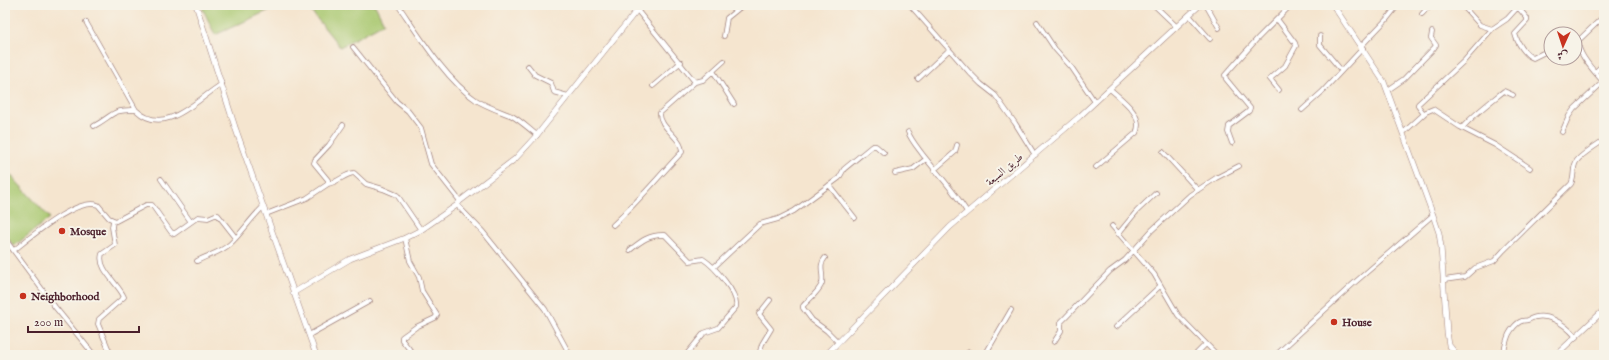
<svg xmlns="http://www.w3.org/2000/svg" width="1609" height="360" viewBox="0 0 1609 360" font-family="'IM FELL English',Amiri,serif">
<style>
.green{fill:#a8c76e;stroke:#79734c}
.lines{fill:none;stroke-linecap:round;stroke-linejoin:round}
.minor-casing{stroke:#a0827d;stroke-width:5.5}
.tertiary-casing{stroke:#a0827d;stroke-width:6}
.minor{stroke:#fff;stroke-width:4}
.tertiary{stroke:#fff;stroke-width:5}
.poi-dot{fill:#c8321e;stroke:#f7f3e8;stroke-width:1.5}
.labels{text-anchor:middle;stroke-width:4;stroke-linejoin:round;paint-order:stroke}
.street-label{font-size:11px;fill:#4a1f2b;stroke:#f7f3e8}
.poi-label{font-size:11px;font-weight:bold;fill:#4a1f2b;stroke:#f7f3e8;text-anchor:start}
</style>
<rect width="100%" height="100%" fill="#f7f3e8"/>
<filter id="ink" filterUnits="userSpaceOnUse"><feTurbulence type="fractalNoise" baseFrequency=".025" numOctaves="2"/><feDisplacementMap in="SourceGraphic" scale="8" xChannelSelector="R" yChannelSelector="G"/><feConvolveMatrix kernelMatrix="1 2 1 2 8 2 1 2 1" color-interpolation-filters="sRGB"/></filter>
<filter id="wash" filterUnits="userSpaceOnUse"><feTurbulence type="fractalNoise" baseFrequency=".012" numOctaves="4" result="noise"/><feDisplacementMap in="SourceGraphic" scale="16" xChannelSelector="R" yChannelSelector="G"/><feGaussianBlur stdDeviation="0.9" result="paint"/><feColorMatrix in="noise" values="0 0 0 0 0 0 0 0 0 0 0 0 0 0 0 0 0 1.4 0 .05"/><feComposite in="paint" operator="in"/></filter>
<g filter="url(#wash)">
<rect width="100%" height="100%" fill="#f5e5cf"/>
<!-- green -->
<path class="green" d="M 201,5 L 273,5 L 274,8 L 215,35 Z
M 306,5 L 375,5 L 384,23 L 340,47 Z
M 5,169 L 50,218 L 14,246 L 5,235 Z"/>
</g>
<g filter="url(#ink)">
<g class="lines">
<defs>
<path id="minor" d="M 398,5 C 418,34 446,80 476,100 C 487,107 500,111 512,116 C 521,121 529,129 537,135
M 910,5 L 969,72 L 981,84 L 995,95 L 1015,123 L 1035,155
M 1154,5 L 1176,26
M 1206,5 L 1219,28
M 1462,5 L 1480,25 L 1492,29 L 1507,19 L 1518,7
M 1516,5 L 1527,18 L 1527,21 L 1515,34 C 1517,42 1525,55 1533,58 L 1551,49
M 637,10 L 695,82
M 1422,14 L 1430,5
M 1189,15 L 1210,39
M 1604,16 L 1579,40 C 1575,52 1596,73 1604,83
M 1277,19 L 1295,43 L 1296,46 L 1285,66 L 1270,79 L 1279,90
M 86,22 L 136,110 C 165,138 197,99 222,84
M 1037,22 L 1055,49 L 1072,68 L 1095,102
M 724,36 L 727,18 L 743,5
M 1320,36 L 1320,45 L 1341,70
M 1361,46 L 1386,20 L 1398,5
M 353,47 L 397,102 L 408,111 L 421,128 L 431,164 L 460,201
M 528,66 L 535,75 L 551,83 L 554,92 L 568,96
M 713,71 L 734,104
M 1595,72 L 1604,64
M 918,79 L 949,50
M 653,86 L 681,62
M 1388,90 L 1404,79 L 1434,48 L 1436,45 L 1431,38 L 1432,32
M 1302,110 L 1322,92 L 1363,48
M 1424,114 L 1418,106 L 1418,104 L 1464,61 L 1492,29
M 94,126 C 113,116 111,109 136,110
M 1462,128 C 1474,114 1489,103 1504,91 L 1513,95
M 908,132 C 911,140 918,148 923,155 C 938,174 955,192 967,212
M 1562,132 L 1569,116 L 1574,109 L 1603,82
M 1403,133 L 1426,112 L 1433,109 L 1460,127 L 1495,145 L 1530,168
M 1232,143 L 1228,132 L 1229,126 L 1249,111 L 1250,108 L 1226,79 L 1225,75 L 1257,39 L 1291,5
M 1163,152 L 1198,190
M 1096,167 L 1136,133 C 1145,115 1121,99 1110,89
M 934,170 L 955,152 L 957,145
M 895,173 L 913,169 L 926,159
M 161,179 L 191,222
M 328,184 C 339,182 344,174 354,173 L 366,184 L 383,189 L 397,195 L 421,230
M 829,185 L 855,218
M 457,205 L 483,232 L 545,309 L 570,355
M 266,214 L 307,198 L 328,184 L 328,180 L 314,163 L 315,160 L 329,145 L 343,125
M 613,225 C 638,202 659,176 682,152 C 682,137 659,128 660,113 L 695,82 L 703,80 L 724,61
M 1112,226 L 1154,274 L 1178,315 L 1217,355
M 1118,234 L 1137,211 L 1156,193
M 405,238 L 410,261 L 419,277 L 422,291 L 437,315 L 435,318 L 416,327 L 402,337 L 402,340 L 414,355
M 5,239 L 55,307 L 94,355
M 14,250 C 31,237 77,197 98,205 L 109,218 L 116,221 L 146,205 L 152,205 L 171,232 L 174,234 L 198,217 L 208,218 L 215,215 L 218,215 L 236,238
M 630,250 C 641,241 650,234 665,235 L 690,261 L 703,259 C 714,266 739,294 736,307 L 718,328 L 704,333 L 686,355
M 825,258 C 818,266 824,274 822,283 C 820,291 808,300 803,306 L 803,308 L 812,320 L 827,331 L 838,342
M 197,261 C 208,255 220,253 230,244 C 242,233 251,218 263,207
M 714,267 L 760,224 L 778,219 L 794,211 L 839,178 L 844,169 L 872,146 L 876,146 L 884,153
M 1444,280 L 1465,277 L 1475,268 L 1494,261 L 1504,250 L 1571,184 C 1575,177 1572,169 1576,162 C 1580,155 1597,145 1604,140
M 1116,327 L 1160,286
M 309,335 L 370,301
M 1054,342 L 1061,331 L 1061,322 L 1066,317 L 1110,271 L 1125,260 L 1152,230 L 1190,195 L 1216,178 L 1239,166
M 111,355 L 98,324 L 99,319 L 124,297 C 119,284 97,269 102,254 L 115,245 L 112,227 L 113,221
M 759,355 L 762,344 L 771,329 L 759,314 L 770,300
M 965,355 L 969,352 L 976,355
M 985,355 L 1011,310
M 1195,355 L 1206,344
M 1276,355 L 1353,284 L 1433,215
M 1503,355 C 1505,348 1506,340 1509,334 C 1511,330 1517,322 1522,321 C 1524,320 1526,321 1528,320 C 1545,310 1564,323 1576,337"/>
<path id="tertiary" d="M 196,5 L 235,127 L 316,355
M 1333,5 L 1384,82 L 1433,215 L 1439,233 L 1441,247 L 1447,332 L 1449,345 L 1457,355
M 293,293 L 350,259 L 405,238 L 421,230 L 457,205 L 460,201 L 515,159 L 537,135 L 637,10 L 644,5
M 826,355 L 950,227 L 1080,116 L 1200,5
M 1556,355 L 1604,310"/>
</defs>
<!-- minor casing -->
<use href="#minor" class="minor-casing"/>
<!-- tertiary casing -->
<use href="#tertiary" class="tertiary-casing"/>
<!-- minor -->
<use href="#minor" class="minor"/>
<!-- tertiary -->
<use href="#tertiary" class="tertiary"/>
</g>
</g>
<!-- markers -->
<g class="poi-dot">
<circle cx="62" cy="231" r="4"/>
<circle cx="23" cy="296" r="4"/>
<circle cx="1334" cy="322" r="4"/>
</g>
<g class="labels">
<!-- street labels -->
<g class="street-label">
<text transform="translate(1004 169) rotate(-40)" y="4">طريق السبعة</text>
</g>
<!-- poi labels -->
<g class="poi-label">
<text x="70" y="235">Mosque</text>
<text x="31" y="300">Neighborhood</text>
<text x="1342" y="326">House</text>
</g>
</g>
<!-- margin -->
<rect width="1609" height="360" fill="none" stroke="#f7f3e8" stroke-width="20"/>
<!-- north arrow -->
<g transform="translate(1563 46) rotate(183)"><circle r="19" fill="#f7f3e8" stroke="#b29e9c"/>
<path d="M0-3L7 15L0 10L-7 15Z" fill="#c8321e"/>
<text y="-6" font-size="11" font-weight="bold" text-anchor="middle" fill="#4a1f2b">ش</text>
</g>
<!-- scale -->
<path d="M28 326v6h111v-6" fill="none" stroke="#4a1f2b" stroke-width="2"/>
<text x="34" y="326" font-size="12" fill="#4a1f2b" stroke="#f7f3e8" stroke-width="3" paint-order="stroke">200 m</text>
</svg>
